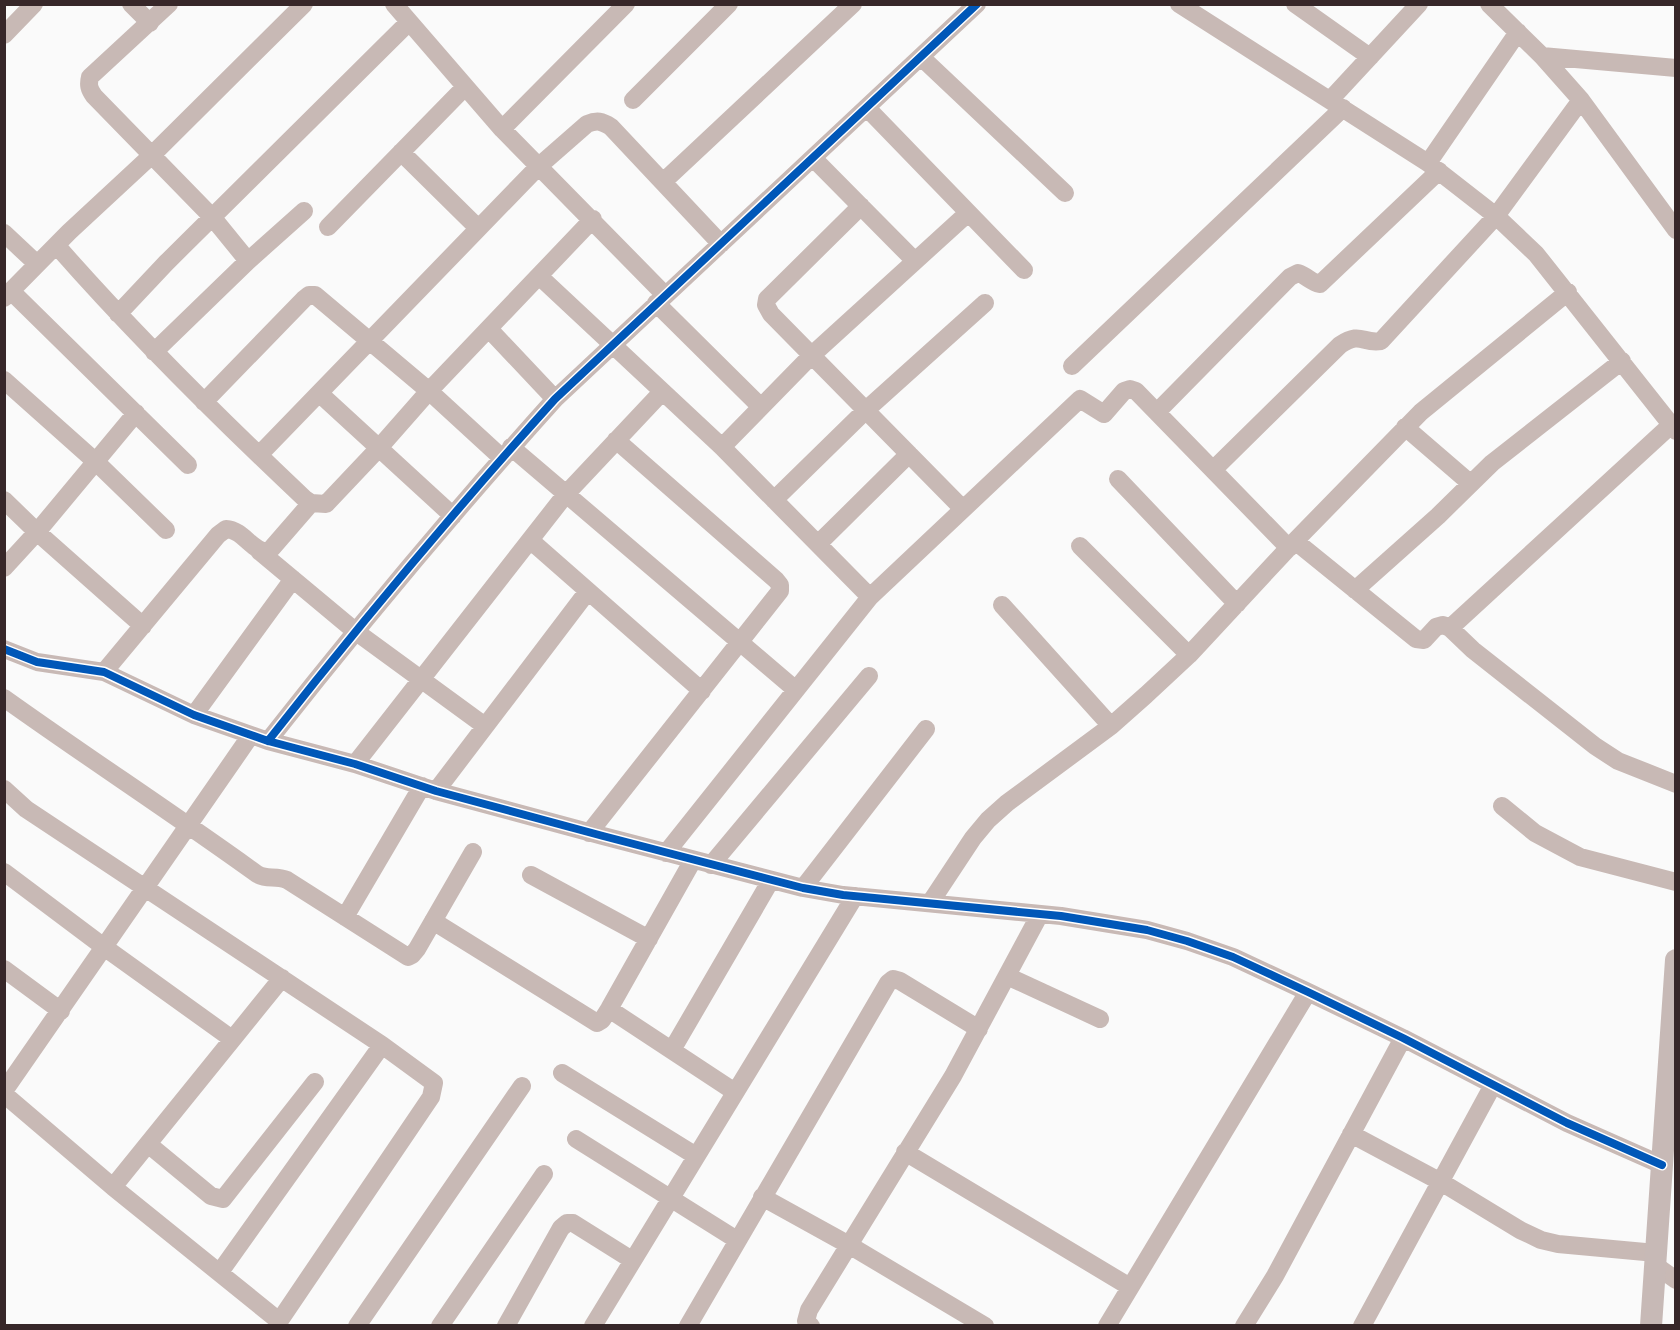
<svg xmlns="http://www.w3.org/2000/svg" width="1680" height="1330" viewBox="0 0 1680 1330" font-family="Figtree,sans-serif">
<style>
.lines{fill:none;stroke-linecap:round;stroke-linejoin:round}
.minor{stroke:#c8b9b5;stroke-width:18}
.major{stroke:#c7b9b6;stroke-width:22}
.cycleway-casing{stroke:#fff;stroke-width:11}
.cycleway{stroke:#0057b8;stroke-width:8}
</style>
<rect width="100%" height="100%" fill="#fafafa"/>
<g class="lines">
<!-- minor -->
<path class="minor" d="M 131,4 L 150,23
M 169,4 L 90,77 C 88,85 89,89 94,96 L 213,218 L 248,261
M 394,4 L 502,129 L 665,295
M 1179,4 L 1428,163 L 1496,216 L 1536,254 L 1676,431
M 1295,4 L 1370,57
M 1489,4 L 1542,56 L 1581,100 L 1676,230
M 4,35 L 34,4
M 1542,56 L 1676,68
M 921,57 L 1065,193
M 633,100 L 729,4
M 1330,100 L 1419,4
M 867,108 L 1024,270
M 502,129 L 626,4
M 401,152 L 478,228
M 813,158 L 915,261
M 1428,163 L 1518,32
M 663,182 L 853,4
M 861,206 L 767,299 L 766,305 L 771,314 L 963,509
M 328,227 L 465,87
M 4,233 L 37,264
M 57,246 C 135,335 219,418 305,499 L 311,503 L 326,504 L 378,449 L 429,391 L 593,219
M 539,276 L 722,447 L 870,597
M 11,291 L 188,465
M 4,298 L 69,232 L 152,155 L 304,4
M 656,303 L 761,407
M 118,314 L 166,263 L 409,22
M 489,329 L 555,399
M 154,352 L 248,261 L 304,211
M 1072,366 L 1343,108
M 4,380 L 96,462 L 166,530
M 319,393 L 453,516
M 204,402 L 304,299 L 309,295 L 315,295 L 429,391 L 502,458
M 1157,412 L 1290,277 L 1298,273 C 1307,276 1311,282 1320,284 L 1439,171
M 1405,427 L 1470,483
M 511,447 L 796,690
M 722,447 L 812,355 L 968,213
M 259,455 L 539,166 L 587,124 C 597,120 602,121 611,127 L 721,244
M 1213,470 L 1340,345 C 1361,331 1362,344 1381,341 L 1496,216 L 1581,100
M 1118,479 L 1237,604
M 4,500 L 37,532 L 143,626
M 774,500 L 866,410 L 985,303
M 530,540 L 702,691
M 1295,541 L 1416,639 L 1424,640 L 1436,627 L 1443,625 L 1450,628 L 1473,650 L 1595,746 L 1618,761 L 1676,784
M 818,544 L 909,454
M 1080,546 L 1189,655
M 259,551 L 355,631 L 485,726
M 4,568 L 37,532 L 136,413
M 1355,590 L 1438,516 L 1492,463 L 1622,361
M 1002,605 L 1111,726
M 1450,628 L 1671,425
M 4,649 L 37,662 L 104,672 L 194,715 L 268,741 L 355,764 L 436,791 L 603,836 L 803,888 L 843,895 L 1061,916 L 1147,930 L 1187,941 L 1233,957 L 1308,992 L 1403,1038 L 1567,1123 L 1662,1165
M 104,672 L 218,535 L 226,529 C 243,530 250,549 266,552 L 272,548 L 311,503
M 4,698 C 88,758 174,814 257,874 C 266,880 276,875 287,880 L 408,957 L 412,955 L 417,949 L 473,852
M 194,715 L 293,579
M 268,741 C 360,624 455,510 555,399 L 977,4
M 355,764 L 566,494 L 662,392
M 4,789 L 26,809 L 382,1045 L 434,1083 L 431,1097 L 276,1326
M 436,791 L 588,591
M 1502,806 L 1535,833 L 1580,857 L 1676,882
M 589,833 L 780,591 L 780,585 L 776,580 L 616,440
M 666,853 L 870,597 L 1080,399 L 1104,414 L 1124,391 L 1130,389 L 1136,391 L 1289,548
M 711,865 L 869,676
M 4,872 L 104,947 L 232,1039
M 531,875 L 649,939
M 803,888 L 926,729
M 930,903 L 973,838 L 988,820 L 1007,803 L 1111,726 L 1146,695 L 1189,655 L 1295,541 L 1421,412 L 1568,292
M 345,917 L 422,786
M 433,921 L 597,1023 L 602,1020 L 609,1009 L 693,860
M 4,969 L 61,1011
M 1007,976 L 1100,1019
M 609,1009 L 735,1092
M 672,1050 L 771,880
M 562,1073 L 696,1156
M 4,1091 L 251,735
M 4,1094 L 113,1187 L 279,1321
M 1351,1134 L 1441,1182 L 1520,1230 L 1541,1240 L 1558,1244 L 1656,1253
M 576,1139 L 737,1240
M 148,1144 L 211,1196 L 223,1199 L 315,1082
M 905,1152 L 1130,1287
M 113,1187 L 282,978
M 762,1197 L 849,1245 L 985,1326
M 1655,1265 L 1676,1280
M 220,1272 L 382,1045
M 357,1326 L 522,1086
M 440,1326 L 544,1174
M 506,1326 L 561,1228 L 567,1223 L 573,1223 L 632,1260
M 593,1326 L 855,896
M 688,1326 L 888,983 L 893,979 L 900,981 L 979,1029
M 811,1326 L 806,1321 L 809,1310 L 953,1076 L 1040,914
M 1107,1326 L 1308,992
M 1244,1326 L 1275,1276 L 1403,1038
M 1362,1326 L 1493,1085"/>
<!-- major -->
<path class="major" d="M 1651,1326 L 1676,960"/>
<defs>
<path id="cycleway" d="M 4,649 L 37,662 L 104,672 L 194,715 L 268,741 L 355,764 L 436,791 L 603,836 L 803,888 L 843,895 L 1061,916 L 1147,930 L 1187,941 L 1233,957 L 1308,992 L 1403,1038 L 1567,1123 L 1662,1165
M 268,741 C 360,624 455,510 555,399 L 977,4"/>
</defs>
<!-- cycleway casing -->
<use href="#cycleway" class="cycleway-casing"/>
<!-- cycleway -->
<use href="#cycleway" class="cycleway"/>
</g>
<!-- border -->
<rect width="1680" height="1330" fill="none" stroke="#372729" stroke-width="12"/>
</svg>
